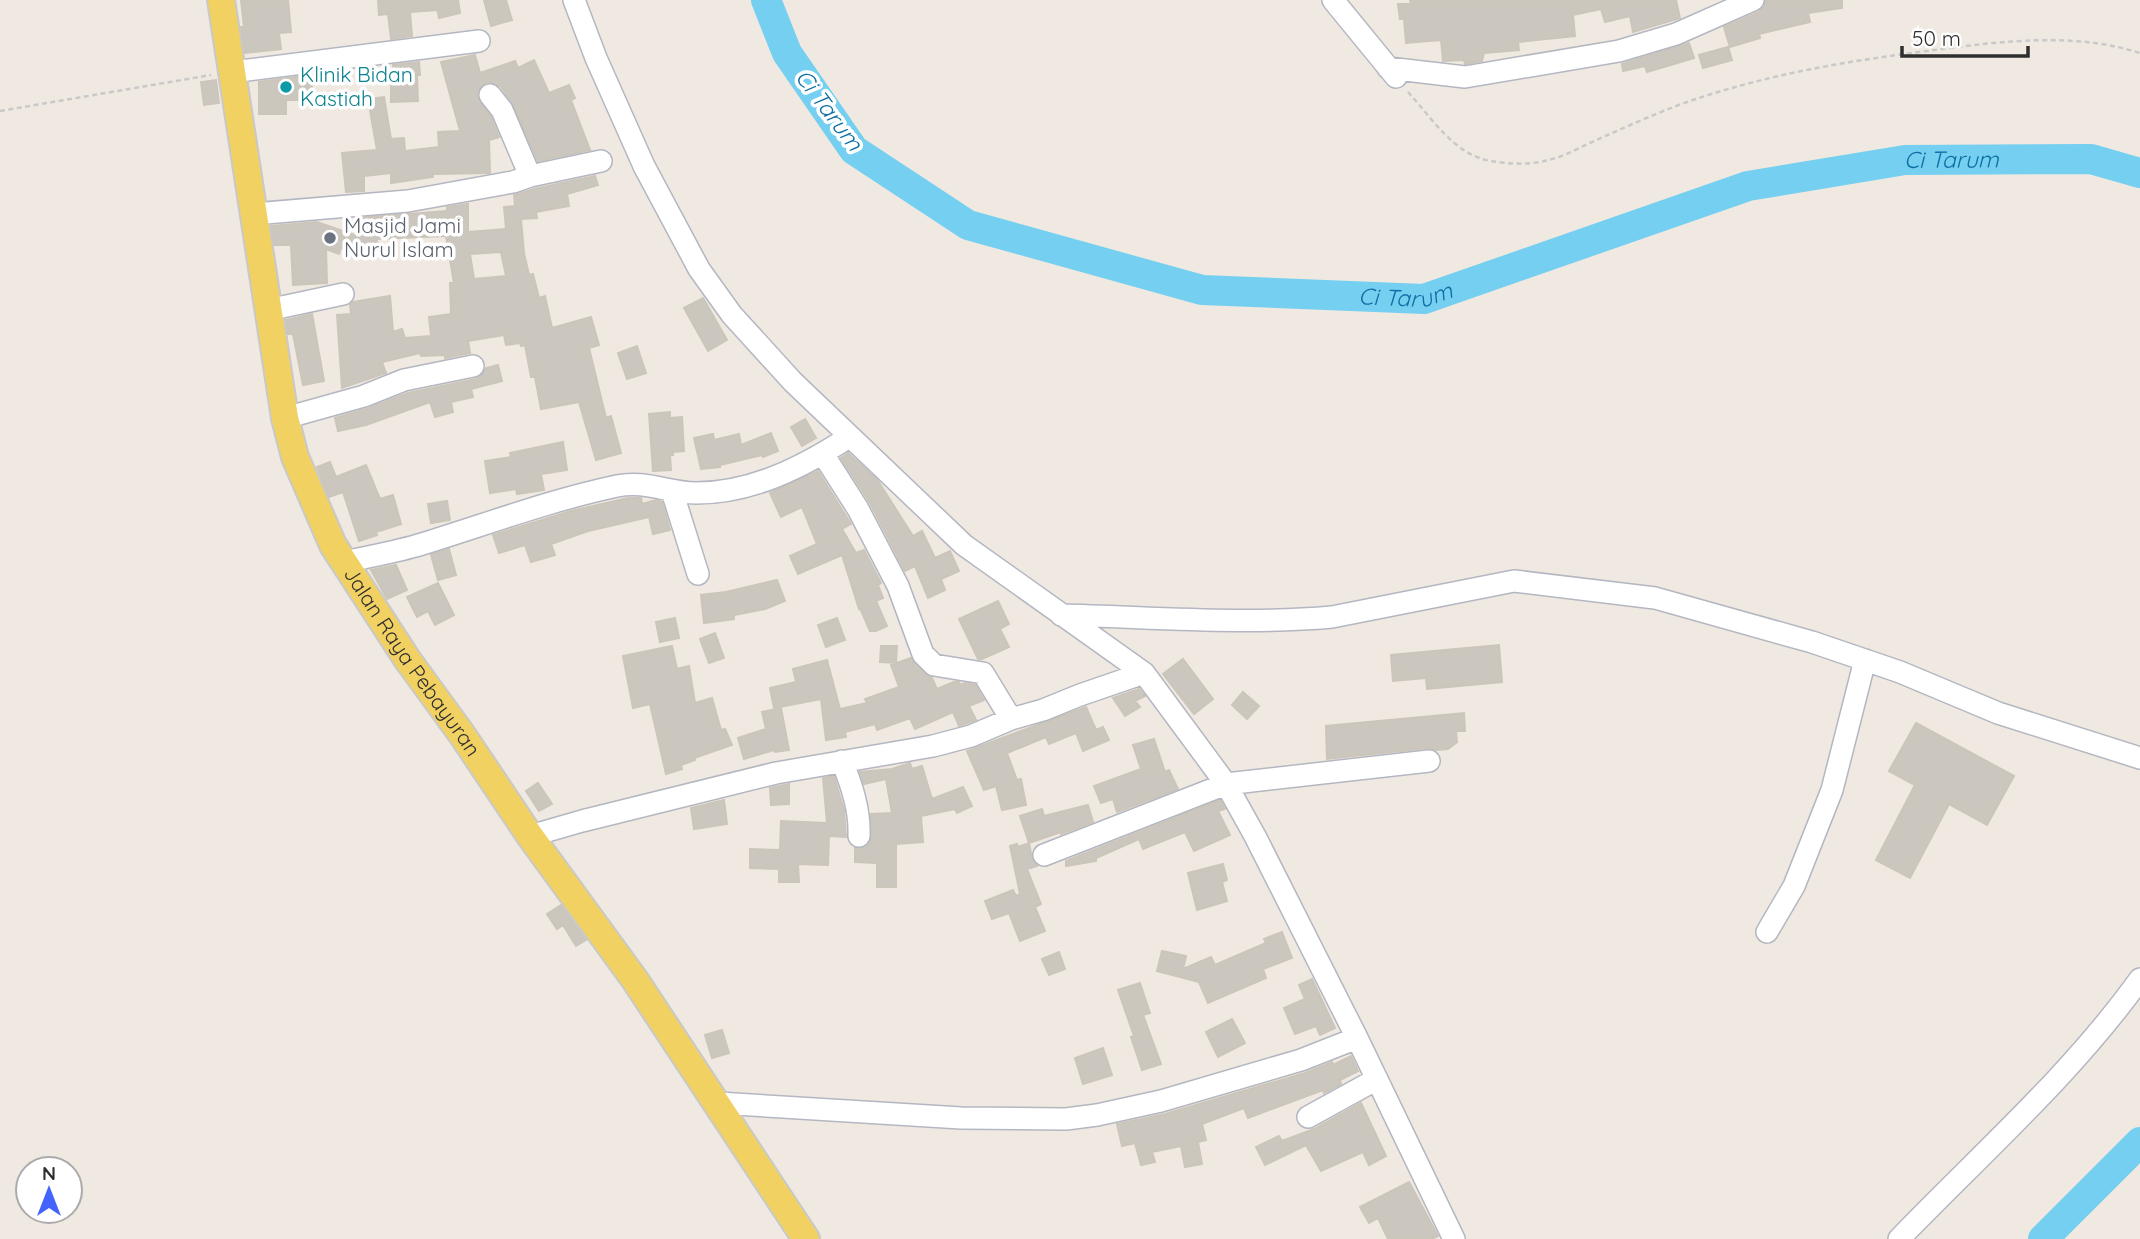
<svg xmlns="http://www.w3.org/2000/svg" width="2140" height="1239" viewBox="0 0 2140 1239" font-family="Quicksand,sans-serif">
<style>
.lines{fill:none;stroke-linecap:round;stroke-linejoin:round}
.river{stroke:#75cff0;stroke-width:30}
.building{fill:#cbc7bf;stroke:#cbc5ba;stroke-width:2;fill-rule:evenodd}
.minor-casing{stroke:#b4b7c1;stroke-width:24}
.major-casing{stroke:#c9c9c9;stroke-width:30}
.path{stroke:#c9c9c9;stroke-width:2.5;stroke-dasharray:5 3.5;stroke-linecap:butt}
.minor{stroke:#fff;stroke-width:21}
.major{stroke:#f2d163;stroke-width:26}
.culture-dot{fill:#0f9aa8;stroke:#fff;stroke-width:2.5}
.worship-dot{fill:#6b7280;stroke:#fff;stroke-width:2.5}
.labels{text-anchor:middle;stroke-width:7;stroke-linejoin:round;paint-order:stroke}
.culture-label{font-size:21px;fill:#0d838f;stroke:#fff;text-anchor:start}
.worship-label{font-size:21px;fill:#5b616d;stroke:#fff;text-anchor:start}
.street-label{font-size:21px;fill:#2e2e2e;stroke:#fff}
.water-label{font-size:23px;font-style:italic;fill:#0d6fa3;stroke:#fff}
</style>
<rect width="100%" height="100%" fill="#efe9e1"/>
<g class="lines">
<!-- river -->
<g class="river">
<path id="s1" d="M 766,0 L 787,53 L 854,150 L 968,225 L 1202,290 L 1424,299 L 1748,186 L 1905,160 L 2091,159 L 2140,173"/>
<path d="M 2043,1239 L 2140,1142"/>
</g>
</g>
<!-- building -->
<path class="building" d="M 241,0 L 288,0 L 291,32 L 279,33 L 281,49 L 245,53 L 241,27 L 244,27 Z
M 378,0 L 458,0 L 460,13 L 439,18 L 437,7 L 437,10 L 410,12 L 412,36 L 391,39 L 388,14 L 379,15 Z
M 484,0 L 506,0 L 512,20 L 491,26 Z
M 1410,0 L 1676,0 L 1680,18 L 1633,32 L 1630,16 L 1605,22 L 1601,9 L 1573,15 L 1575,36 L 1518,42 L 1519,50 L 1484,53 L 1482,61 L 1465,64 L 1464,60 L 1443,61 L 1441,40 L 1406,43 L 1404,19 L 1400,19 L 1398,4 L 1411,4 Z
M 1766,0 L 1842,0 L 1842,8 L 1808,13 L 1810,22 L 1759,34 L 1760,38 L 1730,47 L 1724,27 L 1759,12 L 1764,7 Z
M 1689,43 L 1694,58 L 1647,72 L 1645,66 L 1623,71 L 1622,64 Z
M 1728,47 L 1732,60 L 1703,68 L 1699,55 Z
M 475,55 L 480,73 L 515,61 L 518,68 L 534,60 L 549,93 L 569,85 L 575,98 L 571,100 L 590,150 L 538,161 L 512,102 L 500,86 L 487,82 L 478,90 L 477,96 L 491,117 L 499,137 L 489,140 L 490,173 L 433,174 L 433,177 L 391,183 L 391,173 L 364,176 L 364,191 L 346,192 L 342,153 L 377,150 L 368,99 L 384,97 L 391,139 L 404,138 L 405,151 L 439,147 L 438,132 L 460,131 L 441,62 Z
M 419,62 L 420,75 L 417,75 L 418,101 L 391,102 L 391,80 L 394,80 L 393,65 Z
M 312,75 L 312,100 L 286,100 L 286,114 L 259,114 L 259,82 Z
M 216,80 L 219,103 L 204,105 L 201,82 Z
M 595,176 L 598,185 L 567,194 L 569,206 L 536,212 L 537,218 L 521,219 L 524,253 L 529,275 L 533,274 L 539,298 L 545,296 L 552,328 L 591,317 L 599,345 L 589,348 L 606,418 L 611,416 L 621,453 L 596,460 L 579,402 L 541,409 L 535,377 L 531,377 L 525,345 L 521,346 L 520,343 L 506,345 L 504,335 L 468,341 L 470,353 L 445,358 L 445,355 L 421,356 L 420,353 L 382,362 L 386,373 L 342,388 L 337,315 L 351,314 L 350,305 L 353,302 L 390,296 L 393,332 L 402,329 L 405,338 L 431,336 L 429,317 L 451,314 L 450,283 L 454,283 L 446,236 L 377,239 L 377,243 L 386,246 L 341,248 L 339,254 L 326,249 L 327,283 L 293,285 L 291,245 L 274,245 L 271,226 L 317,222 L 357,236 L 357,218 L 447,211 L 447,207 L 468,204 L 468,232 L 506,229 L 504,207 L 515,206 L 514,195 L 534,189 ZM 501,252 L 506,276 L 474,279 L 470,254 Z
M 703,298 L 727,340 L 708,351 L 684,308 Z
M 312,314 L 324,381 L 303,385 L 293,334 L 288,334 L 286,320 Z
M 637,346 L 646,373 L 627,379 L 618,353 Z
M 498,365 L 502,381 L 471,389 L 473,397 L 451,402 L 453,412 L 435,417 L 430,402 L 366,425 L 338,431 L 335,418 L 369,408 L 408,393 L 476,379 L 482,375 L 486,368 Z
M 670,412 L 670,418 L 682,417 L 684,451 L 673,452 L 673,455 L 670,455 L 671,470 L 653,471 L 649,414 Z
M 805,419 L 816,438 L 802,446 L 791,427 Z
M 771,433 L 778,451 L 763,457 L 762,455 L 720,465 L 720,467 L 701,469 L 694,438 L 713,434 L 714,440 L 739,434 L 741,445 Z
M 563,442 L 567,470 L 541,474 L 544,490 L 517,494 L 516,489 L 490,493 L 485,461 L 511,457 L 510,453 Z
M 848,453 L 878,481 L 913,536 L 922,531 L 935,558 L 950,551 L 959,571 L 941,579 L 945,590 L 928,598 L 915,566 L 905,571 L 870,503 L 841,458 Z
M 330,462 L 336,477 L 366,465 L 380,499 L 393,495 L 401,524 L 376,532 L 377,535 L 359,541 L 343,492 L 329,497 L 317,467 Z
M 818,471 L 851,524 L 842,529 L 856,553 L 864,550 L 881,583 L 878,585 L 883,598 L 876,601 L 887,626 L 876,631 L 870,631 L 860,608 L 859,609 L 842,555 L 798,574 L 790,556 L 817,544 L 802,507 L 781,517 L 770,493 Z
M 628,498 L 641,498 L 642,504 L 656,500 L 662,502 L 670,530 L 653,534 L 649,517 L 588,531 L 551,544 L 555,555 L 531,562 L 525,545 L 499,553 L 493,535 L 571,511 Z
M 447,501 L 450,520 L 431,523 L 428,504 Z
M 449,549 L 456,575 L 438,580 L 431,555 Z
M 396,565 L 407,590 L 387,599 L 371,570 Z
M 777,580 L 785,601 L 765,609 L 734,615 L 734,619 L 704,623 L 701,595 L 726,592 Z
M 438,583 L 454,615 L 435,625 L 428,611 L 417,617 L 407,597 Z
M 998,601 L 1009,624 L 1000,629 L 1009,647 L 982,659 L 978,659 L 959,619 Z
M 675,618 L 679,638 L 660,642 L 656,622 Z
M 837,618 L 845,640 L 826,647 L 818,625 Z
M 715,633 L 724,658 L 709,663 L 700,639 Z
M 1499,645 L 1502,682 L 1427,689 L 1426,678 L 1393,681 L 1391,655 Z
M 672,646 L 677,669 L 689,666 L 695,703 L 712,698 L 721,730 L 725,729 L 732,745 L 694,758 L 695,760 L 681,765 L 682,769 L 666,774 L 650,704 L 633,708 L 623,656 Z
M 881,646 L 897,646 L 896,663 L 880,662 Z
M 911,658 L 925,674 L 932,678 L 937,689 L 954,682 L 959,682 L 960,685 L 965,683 L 975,685 L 984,700 L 969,706 L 976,720 L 959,726 L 953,712 L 915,729 L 910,718 L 877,730 L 875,724 L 845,732 L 846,737 L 826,740 L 821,699 L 774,708 L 770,688 L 796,682 L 793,669 L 827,660 L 840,709 L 867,703 L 865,699 L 899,687 L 891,665 Z
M 1183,659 L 1213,699 L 1194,714 L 1163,674 Z
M 1139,689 L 1145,696 L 1135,701 L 1140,707 L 1125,716 L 1113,698 Z
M 1243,692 L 1259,706 L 1247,719 L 1232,705 Z
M 1086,707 L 1096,730 L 1103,727 L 1109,740 L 1083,751 L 1076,733 L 1049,744 L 1046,737 L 1007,753 L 1017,780 L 1021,779 L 1026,805 L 1002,810 L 996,786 L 984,790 L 967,751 Z
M 781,708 L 789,750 L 775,752 L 774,750 L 744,759 L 738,738 L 766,729 L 762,712 Z
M 1464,713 L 1465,731 L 1456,731 L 1457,742 L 1448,749 L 1436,750 L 1428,748 L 1327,759 L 1326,726 Z
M 1916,723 L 2014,776 L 1987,825 L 1949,804 L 1910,878 L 1876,860 L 1915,785 L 1889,771 Z
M 1154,739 L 1165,772 L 1169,770 L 1178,789 L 1117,812 L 1113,799 L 1101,803 L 1094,786 L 1141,769 L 1133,745 Z
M 910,763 L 912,769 L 922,766 L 932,799 L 963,787 L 972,806 L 957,813 L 955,809 L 921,816 L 923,842 L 896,844 L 896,887 L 877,887 L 877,863 L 855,862 L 855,848 L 865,848 L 871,842 L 871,814 L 892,813 L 886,779 L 864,784 L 860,772 L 892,769 Z
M 834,776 L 844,810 L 846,837 L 829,836 L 828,865 L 798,864 L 799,882 L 779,882 L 779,869 L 750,868 L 750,849 L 780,850 L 781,821 L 827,823 L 823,778 Z
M 538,783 L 552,804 L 539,811 L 526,791 Z
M 789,784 L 789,804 L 771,805 L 770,788 Z
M 724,800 L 727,824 L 694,829 L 691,808 Z
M 1220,800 L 1225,809 L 1218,811 L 1230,835 L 1194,851 L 1185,832 L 1143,849 L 1139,839 L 1096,858 L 1096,861 L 1066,866 L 1066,861 Z
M 1088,805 L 1093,822 L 1061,834 L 1061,832 L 1029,843 L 1020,816 L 1042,809 L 1044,816 Z
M 1029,843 L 1032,859 L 1037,866 L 1027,869 L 1041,904 L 1035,907 L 1045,931 L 1020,941 L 1009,913 L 992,919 L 985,901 L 1013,890 L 1016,896 L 1020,894 L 1010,846 L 1017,844 L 1018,847 Z
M 1223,864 L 1227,880 L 1222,882 L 1227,901 L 1197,910 L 1188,873 Z
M 561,905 L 586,940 L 576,946 L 563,925 L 557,929 L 547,914 Z
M 1282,932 L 1292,958 L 1263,969 L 1266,978 L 1208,1003 L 1199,982 L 1157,971 L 1162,951 L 1186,956 L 1183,969 L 1211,957 L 1215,965 L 1266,943 L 1264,939 Z
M 1059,952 L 1065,969 L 1049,975 L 1042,959 Z
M 1312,979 L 1335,1028 L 1320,1035 L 1316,1026 L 1295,1034 L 1284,1008 L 1305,999 L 1299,985 Z
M 1140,983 L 1150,1013 L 1143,1015 L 1161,1064 L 1142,1070 L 1131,1037 L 1134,1036 L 1118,990 Z
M 1232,1019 L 1245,1043 L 1218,1057 L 1206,1032 Z
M 722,1030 L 729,1053 L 712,1058 L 705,1035 Z
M 1103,1048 L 1112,1075 L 1083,1084 L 1075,1058 Z
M 1351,1056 L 1358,1071 L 1340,1080 L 1341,1084 L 1324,1093 L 1323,1090 L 1248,1118 L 1244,1108 L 1202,1124 L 1206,1140 L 1198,1142 L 1202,1164 L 1185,1167 L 1181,1146 L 1152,1152 L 1155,1162 L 1141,1165 L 1135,1143 L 1122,1146 L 1117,1124 L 1165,1114 L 1305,1073 L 1332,1062 L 1333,1065 Z
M 1361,1103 L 1386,1156 L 1369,1165 L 1363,1152 L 1321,1171 L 1306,1145 L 1265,1165 L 1256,1147 L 1279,1136 L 1282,1141 L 1314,1129 Z
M 1409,1182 L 1438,1236 L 1432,1239 L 1388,1239 L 1378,1218 L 1369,1223 L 1360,1207 Z"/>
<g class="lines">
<defs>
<path id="minor" d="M 574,0 L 596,58 L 644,166 L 699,269 L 732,315 L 793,382 L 964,545 L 1144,673 L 1226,784 L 1255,836 L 1357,1038 L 1454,1239
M 1333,0 L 1396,77
M 1388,68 L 1465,77 L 1619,51 L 1676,34 L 1753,0
M 232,72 L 479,41
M 490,95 L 502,110 L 530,176
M 253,214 L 408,201 L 513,182 L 530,176 L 601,161
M 268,310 L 343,294
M 285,418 L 364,396 L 404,380 L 473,366
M 823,454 L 858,509 L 898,586 L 923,654 L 934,665 L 983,673 L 1011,719
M 672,491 L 698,574
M 344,562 C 370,556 397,552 422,544 C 487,524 551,500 617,486 C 645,480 668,493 696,493 C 752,493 803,467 849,437
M 1061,615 C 1150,617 1243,625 1332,617 L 1514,581 L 1655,598 L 1812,642 L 1900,672 L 1998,713 L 2140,758
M 842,761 C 852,786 860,810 859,836
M 530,836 L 582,821 L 776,773 L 933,746 L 971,736 L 1011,719 L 1043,710 L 1080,695 L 1144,673
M 1044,855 L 1226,784 L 1429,761
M 1767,932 L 1794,886 L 1832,790 L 1865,660
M 718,1103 L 961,1118 L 1066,1119 L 1097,1115 L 1161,1101 L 1301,1060 L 1357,1038
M 1308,1117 L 1377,1079
M 1899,1239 C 1981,1154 2071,1075 2140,979"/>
<g id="major">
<path id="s2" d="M 221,0 L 285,418 L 295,457 L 333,545 L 407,659 L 463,736 L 530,836 L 635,980 L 806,1239"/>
</g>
</defs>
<!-- minor casing -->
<use href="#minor" class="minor-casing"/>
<!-- major casing -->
<use href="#major" class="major-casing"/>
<!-- path -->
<path class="path" d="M 1408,92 C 1432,118 1454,155 1491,161 C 1508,164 1528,165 1544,161 C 1565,157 1584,145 1603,137 C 1633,124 1665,109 1696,99 C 1774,73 1854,60 1935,50 C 2003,41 2074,32 2140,53
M 0,111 L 211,75"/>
<!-- minor -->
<use href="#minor" class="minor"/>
<!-- major -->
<use href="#major" class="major"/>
</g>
<!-- markers -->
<circle class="culture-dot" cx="286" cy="87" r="7"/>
<circle class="worship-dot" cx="330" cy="238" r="7"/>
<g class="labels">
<!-- culture labels -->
<g class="culture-label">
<text x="300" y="82">Klinik Bidan<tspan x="300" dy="24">Kastiah</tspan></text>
</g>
<!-- worship labels -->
<g class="worship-label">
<text x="344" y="233">Masjid Jami<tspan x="344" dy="24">Nurul Islam</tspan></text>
</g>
<!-- street labels -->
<g class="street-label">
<text dy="7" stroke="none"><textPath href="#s2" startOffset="700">Jalan Raya Pebayuran</textPath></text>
</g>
<!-- water labels -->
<g class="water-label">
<text transform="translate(829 110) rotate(53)" y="8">Ci Tarum</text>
<text dy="8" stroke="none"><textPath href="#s1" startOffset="1325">Ci Tarum</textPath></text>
<text dy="8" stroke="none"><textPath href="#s1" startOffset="758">Ci Tarum</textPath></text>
</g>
</g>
<!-- north arrow -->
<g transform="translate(49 1190)"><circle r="33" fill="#ffffff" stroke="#ababab" stroke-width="2"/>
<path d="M0-5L12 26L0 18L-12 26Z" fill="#4264fb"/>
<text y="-10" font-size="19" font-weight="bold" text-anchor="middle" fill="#2e2e2e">N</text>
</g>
<!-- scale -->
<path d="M1902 46v10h126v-10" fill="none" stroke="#2e2e2e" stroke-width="3.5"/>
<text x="1912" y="46" font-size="21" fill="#2e2e2e" stroke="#ffffff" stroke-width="5" paint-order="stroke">50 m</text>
</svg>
